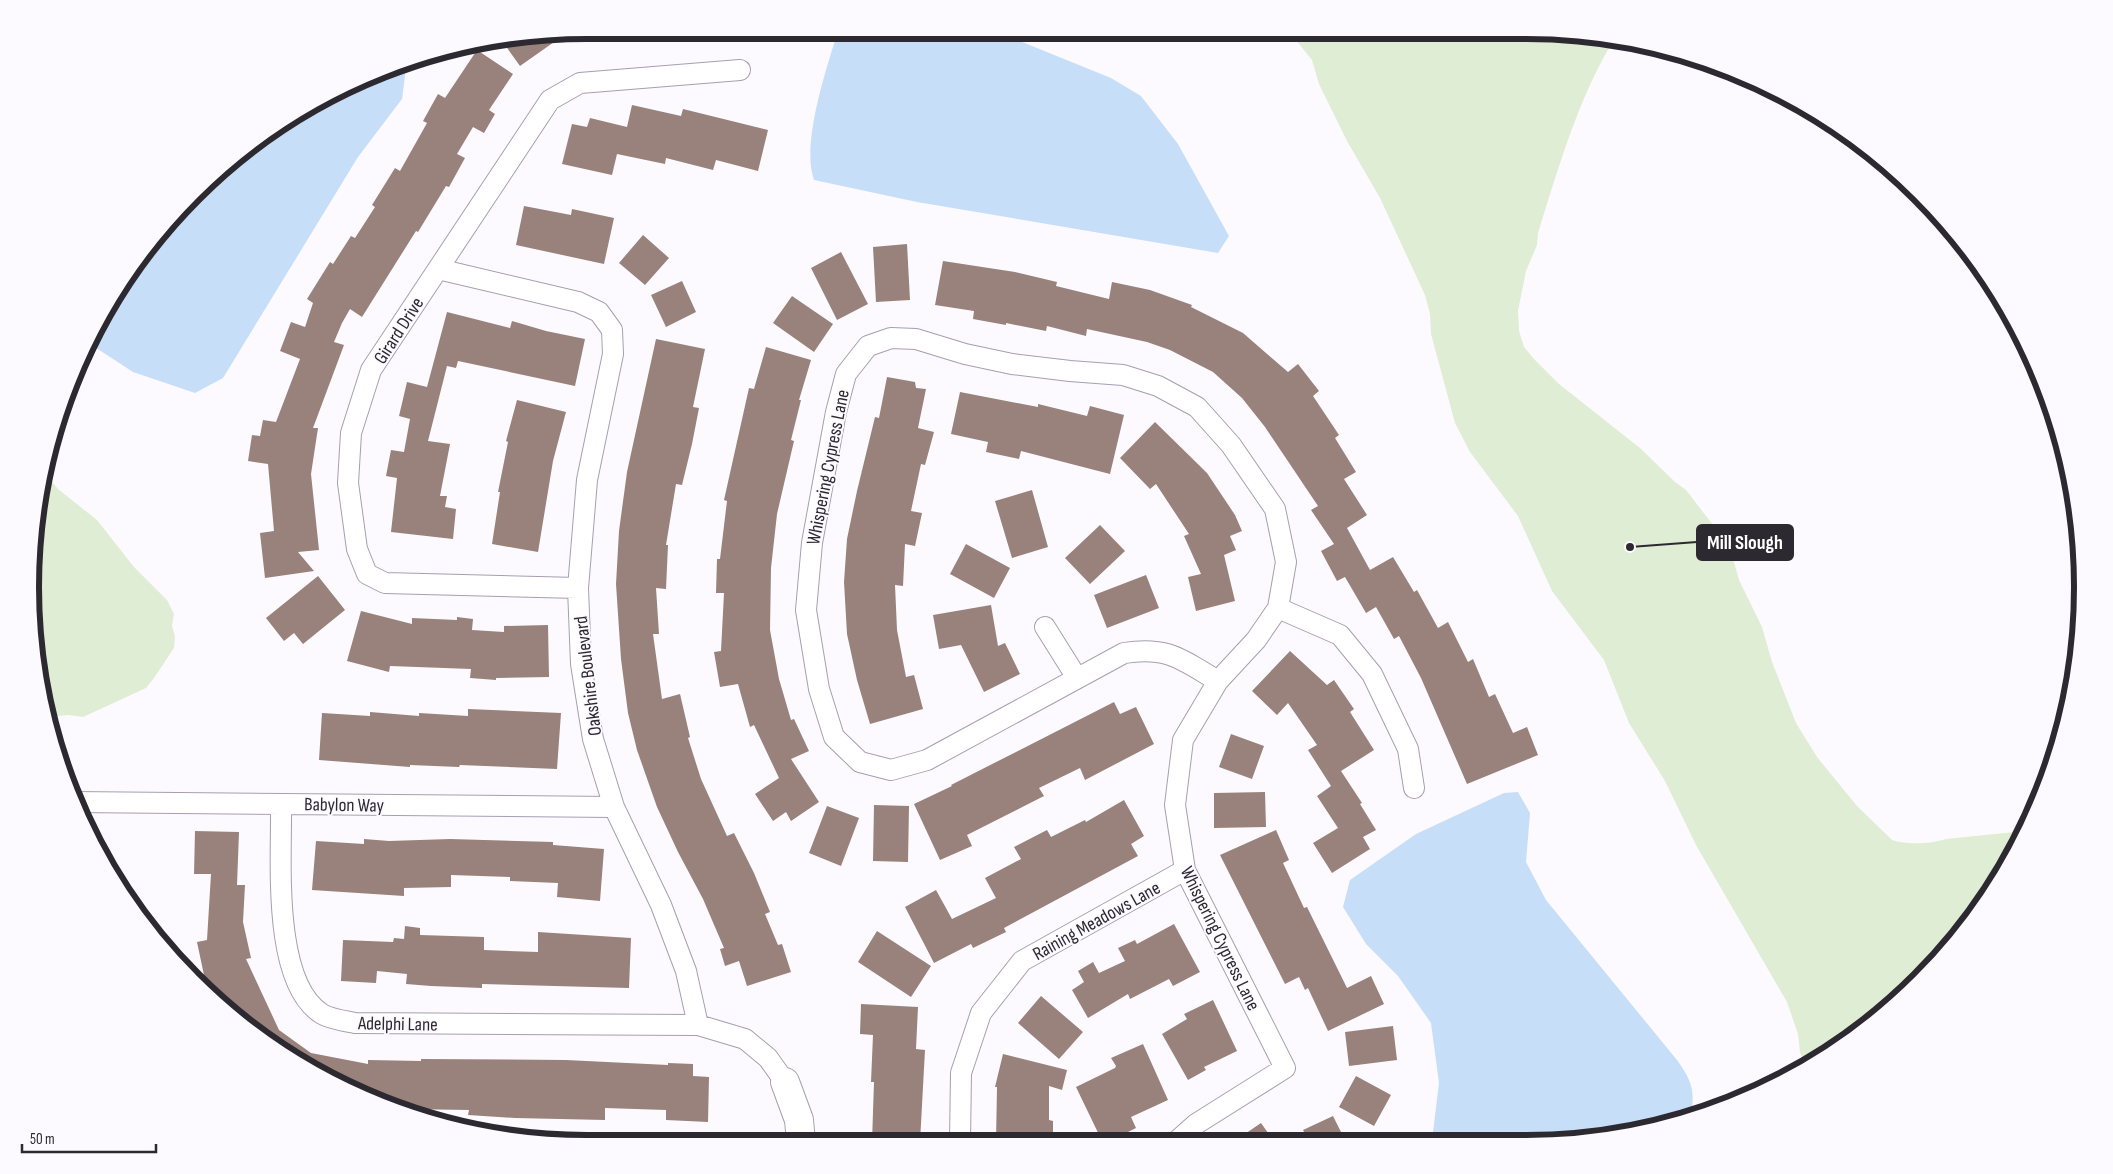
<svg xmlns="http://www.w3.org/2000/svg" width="2113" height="1174" viewBox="0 0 2113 1174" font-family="'Sofia Sans Condensed',sans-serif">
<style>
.green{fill:#dfedd4}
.water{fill:#c7def8}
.building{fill:#98827b}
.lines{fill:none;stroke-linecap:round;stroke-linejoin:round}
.street-casing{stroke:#a79eb1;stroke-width:22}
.secondary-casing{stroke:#a79eb1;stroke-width:30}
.street{stroke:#fff;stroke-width:20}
.secondary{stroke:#fff;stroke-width:28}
.labels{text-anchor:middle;stroke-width:4;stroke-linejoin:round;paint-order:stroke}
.street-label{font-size:19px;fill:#2d2931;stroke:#fcfafe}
.rim{fill:none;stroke:#2d2931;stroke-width:6}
.leader{fill:none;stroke:#2d2931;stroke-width:2}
.callout-dot{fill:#2d2931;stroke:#fcfafe;stroke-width:2}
.callout{fill:#2d2931;stroke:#2d2931;stroke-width:2}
.callout-label{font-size:20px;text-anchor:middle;font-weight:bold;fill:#fff}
</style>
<rect width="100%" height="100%" fill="#fcfafe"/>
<!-- green -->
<path class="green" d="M 1562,31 L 1613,41 C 1578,99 1558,169 1538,233 L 1537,245 L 1526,271 L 1518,311 L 1519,331 L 1524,347 L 1534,359 L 1559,384 L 1640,448 L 1675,482 L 1686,490 L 1723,538 L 1732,555 L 1739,580 L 1762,627 L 1772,662 L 1796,723 L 1817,757 L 1857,806 L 1892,840 C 1907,845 1931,844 1946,839 L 2024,831 L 2008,866 L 1920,981 L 1835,1050 L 1805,1065 L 1800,1052 L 1798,1034 L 1787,1002 L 1696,845 L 1665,781 L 1629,723 L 1604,660 L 1552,591 L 1518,516 L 1470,452 L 1455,423 L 1431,334 L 1430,314 L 1425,295 L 1380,198 L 1347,141 L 1319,84 L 1312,60 L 1295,39 L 1287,32 Z
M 43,471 L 58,489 L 97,520 L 134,567 L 167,600 L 174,614 L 172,626 L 175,636 L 174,648 L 154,678 L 146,688 L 83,717 L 68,715 L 47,717 C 24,642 28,547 43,471 Z"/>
<!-- water -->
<path class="water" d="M 1000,33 L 1111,78 L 1141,96 L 1178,144 L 1229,236 L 1218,253 L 917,202 L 814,180 C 801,144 826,70 837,34 Z
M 407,60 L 402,99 L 358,157 L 223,378 L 195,393 L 133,372 L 87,342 L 124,277 L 193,193 L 248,145 L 340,88 Z
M 1518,792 L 1530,813 L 1526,862 L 1546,900 L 1677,1060 C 1692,1081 1696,1092 1690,1118 L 1598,1139 L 1432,1140 L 1439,1083 L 1431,1023 L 1398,976 L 1366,944 L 1343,907 L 1350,880 L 1416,834 L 1504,793 Z"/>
<!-- building -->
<path class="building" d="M 514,35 L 564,35 L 520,66 L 500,38 Z
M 477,50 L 513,74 L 489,110 L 495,114 L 484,133 L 473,127 L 457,154 L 465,158 L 449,187 L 446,186 L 418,232 L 416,231 L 362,317 L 350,309 L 342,323 L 334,342 L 344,345 L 313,428 L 318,428 L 311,474 L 319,550 L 298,552 L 314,571 L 265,578 L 260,533 L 274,531 L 268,464 L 248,461 L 252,435 L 260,436 L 263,420 L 276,422 L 300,359 L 280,351 L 291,322 L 305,327 L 313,303 L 307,299 L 330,262 L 333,264 L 351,236 L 355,238 L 375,207 L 372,205 L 395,168 L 400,171 L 427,123 L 423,121 L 438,94 L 445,98 Z
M 632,105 L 681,116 L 683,109 L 768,130 L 758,171 L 716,160 L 713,170 L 666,158 L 665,164 L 617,154 L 612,175 L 562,164 L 572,124 L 587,127 L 590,118 L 627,127 Z
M 524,206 L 571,215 L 572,209 L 614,218 L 604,264 L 516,245 Z
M 643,235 L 669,258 L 645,285 L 619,263 Z
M 907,244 L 910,300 L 876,302 L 873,247 Z
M 841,252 L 868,304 L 837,320 L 811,268 Z
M 943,261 L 1015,272 L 1057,282 L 1056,286 L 1109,299 L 1112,282 L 1150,290 L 1192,305 L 1191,307 L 1243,333 L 1288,372 L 1298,364 L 1319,391 L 1313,396 L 1339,435 L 1335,438 L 1356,472 L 1344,479 L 1367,515 L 1347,528 L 1370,570 L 1393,557 L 1414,592 L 1417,590 L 1438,628 L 1448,622 L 1468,662 L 1473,659 L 1489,697 L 1495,694 L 1513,733 L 1527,727 L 1538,755 L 1467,784 L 1421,678 L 1399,636 L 1394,639 L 1376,607 L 1366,613 L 1345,577 L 1337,581 L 1321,551 L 1334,544 L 1311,510 L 1318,506 L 1265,427 L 1242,398 L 1213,372 L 1170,350 L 1147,342 L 1087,329 L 1086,336 L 1047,326 L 1046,331 L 1006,323 L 1006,325 L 973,319 L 974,311 L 935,305 Z
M 682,281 L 696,312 L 666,327 L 651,295 Z
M 792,296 L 833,324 L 814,352 L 773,323 Z
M 447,312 L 510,328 L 512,321 L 546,331 L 585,339 L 575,386 L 458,361 L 456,368 L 447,366 L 428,441 L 450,444 L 440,496 L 447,496 L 445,507 L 456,509 L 453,539 L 391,532 L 397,478 L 386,476 L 391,450 L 404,452 L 410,419 L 399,416 L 407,382 L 427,387 Z
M 656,339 L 705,349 L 693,407 L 699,408 L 692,444 L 682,485 L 676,484 L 666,545 L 668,545 L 666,589 L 656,588 L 659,634 L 653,634 L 662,699 L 680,694 L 690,737 L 688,738 L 701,779 L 727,836 L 734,833 L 754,873 L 770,912 L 765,914 L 778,945 L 782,944 L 791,972 L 747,986 L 739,961 L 725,966 L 720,949 L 724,948 L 703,899 L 678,852 L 657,807 L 637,750 L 628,713 L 621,659 L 616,584 L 619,531 L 627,472 Z
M 766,347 L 811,360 L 799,400 L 801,400 L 791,440 L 794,441 L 777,514 L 771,568 L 770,630 L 779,679 L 791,720 L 794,719 L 809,751 L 791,759 L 819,802 L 791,821 L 786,812 L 773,821 L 755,794 L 779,778 L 754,725 L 750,727 L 738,684 L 720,687 L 714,652 L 721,651 L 724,593 L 716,593 L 717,559 L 720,559 L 727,501 L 724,500 L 749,388 L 754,389 Z
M 887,377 L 915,382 L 916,388 L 926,389 L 918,428 L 934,432 L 925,465 L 921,464 L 911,511 L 922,513 L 915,546 L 905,544 L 903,586 L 895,585 L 897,630 L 906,677 L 914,675 L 923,709 L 870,724 L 857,680 L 847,634 L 844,582 L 847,539 L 857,491 L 875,417 L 879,418 Z
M 960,392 L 1038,407 L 1038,404 L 1087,416 L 1090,406 L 1124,415 L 1110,474 L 1021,451 L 1019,459 L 986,452 L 988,442 L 951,434 Z
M 517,400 L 566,412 L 553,461 L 538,552 L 492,544 L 500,492 L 498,492 L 508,442 L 506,441 Z
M 1155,422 L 1207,473 L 1235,515 L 1242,531 L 1230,536 L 1236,550 L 1224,555 L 1235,601 L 1196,611 L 1188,577 L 1201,574 L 1184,536 L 1189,534 L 1156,484 L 1150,489 L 1120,458 Z
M 1032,490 L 1048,547 L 1012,558 L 995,501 Z
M 1100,525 L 1125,551 L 1090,584 L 1065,558 Z
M 966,544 L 1010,568 L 994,598 L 950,574 Z
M 1146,575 L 1159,608 L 1107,628 L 1094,595 Z
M 318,576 L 345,610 L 303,644 L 294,633 L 284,641 L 266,618 Z
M 991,605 L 998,646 L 1005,643 L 1020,674 L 984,692 L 961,645 L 939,649 L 933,615 Z
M 361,611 L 412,624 L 412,618 L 457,620 L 457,617 L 473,619 L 472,630 L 504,632 L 504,626 L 548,625 L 549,677 L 496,678 L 496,680 L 470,678 L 471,669 L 390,666 L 389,672 L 347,661 Z
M 1290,651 L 1327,685 L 1334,680 L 1354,709 L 1350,712 L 1374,750 L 1341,771 L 1362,803 L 1360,804 L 1376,830 L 1363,837 L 1370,849 L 1332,873 L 1313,843 L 1338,828 L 1317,796 L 1331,786 L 1308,750 L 1317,745 L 1288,703 L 1277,715 L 1252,691 Z
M 1114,702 L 1120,714 L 1136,707 L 1154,744 L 1085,780 L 1080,768 L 1039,788 L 1044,796 L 967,835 L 972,846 L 940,860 L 914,804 L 952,786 L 951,785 Z
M 468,709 L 561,713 L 557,769 L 460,765 L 459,767 L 410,765 L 410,767 L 319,760 L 322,713 L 370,716 L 370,712 L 419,716 L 419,713 L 468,716 Z
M 1231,734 L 1264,746 L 1252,779 L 1219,767 Z
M 1265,792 L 1266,827 L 1214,828 L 1214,793 Z
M 1124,800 L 1144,836 L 1131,844 L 1138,856 L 1004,928 L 1006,932 L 973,948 L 971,944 L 934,963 L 905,907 L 936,890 L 952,919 L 996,898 L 985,878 L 1021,859 L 1014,847 L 1047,830 L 1051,837 L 1085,820 L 1086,822 Z
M 874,805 L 909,806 L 908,862 L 873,861 Z
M 827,806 L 859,818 L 841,866 L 809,853 Z
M 1276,830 L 1289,860 L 1283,863 L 1304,908 L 1307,907 L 1347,988 L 1371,976 L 1384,1004 L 1328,1031 L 1308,988 L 1305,990 L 1299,977 L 1285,984 L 1220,855 Z
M 195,831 L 239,832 L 237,885 L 245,885 L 243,922 L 251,958 L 246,959 L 279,1030 L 311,1053 L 368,1064 L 368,1060 L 421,1061 L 421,1059 L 566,1060 L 668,1065 L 668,1063 L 693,1064 L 693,1076 L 709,1077 L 708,1122 L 666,1120 L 666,1110 L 605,1108 L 605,1120 L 515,1118 L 468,1115 L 469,1110 L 403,1109 L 308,1069 L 220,1006 L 208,994 L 197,942 L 207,940 L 211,874 L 194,874 Z
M 364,839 L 389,841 L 450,839 L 553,842 L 553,845 L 604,849 L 600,901 L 557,897 L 558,883 L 510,881 L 510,877 L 451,875 L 451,887 L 404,888 L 404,896 L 312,890 L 316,841 L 364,844 Z
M 1174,924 L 1200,972 L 1173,986 L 1169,979 L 1130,999 L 1128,994 L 1088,1018 L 1072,990 L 1084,982 L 1078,971 L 1093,962 L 1099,973 L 1125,961 L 1118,948 L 1135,940 L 1137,944 Z
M 405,926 L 420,928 L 420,935 L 484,937 L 484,950 L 538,952 L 538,932 L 631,938 L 629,988 L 482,984 L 482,988 L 431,986 L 406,984 L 407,974 L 377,971 L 376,983 L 341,981 L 343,940 L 393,942 L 394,938 L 404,939 Z
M 877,931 L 931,966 L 911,997 L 858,962 Z
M 1041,996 L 1083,1032 L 1059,1059 L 1018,1023 Z
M 1213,1000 L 1237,1051 L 1204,1067 L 1206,1070 L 1188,1080 L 1162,1034 L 1187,1019 L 1184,1014 Z
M 861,1004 L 918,1007 L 916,1049 L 925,1050 L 920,1142 L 872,1142 L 874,1082 L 871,1082 L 873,1035 L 860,1034 Z
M 1393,1026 L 1397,1060 L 1349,1066 L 1345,1032 Z
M 1143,1044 L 1168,1100 L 1131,1117 L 1136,1128 L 1110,1141 L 1102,1141 L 1076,1087 L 1115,1068 L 1116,1066 L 1111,1058 Z
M 1003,1054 L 1067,1070 L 1062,1090 L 1049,1086 L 1049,1120 L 1053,1121 L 1053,1141 L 996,1141 L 997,1087 L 995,1087 Z
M 1356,1076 L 1391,1095 L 1374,1126 L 1339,1107 Z
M 1333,1116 L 1345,1140 L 1308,1140 L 1303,1130 Z
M 1261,1123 L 1273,1140 L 1236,1140 Z"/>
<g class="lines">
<defs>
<path id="street" d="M 438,269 L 578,302 L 599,312 L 612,330 L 613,354 L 587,480 L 578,588 L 581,664 L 593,739 L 614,807 L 661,905 L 686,971 L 698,1025
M 578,588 L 385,583 L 367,574 L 357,549 L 348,483 L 351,433 L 371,370 L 550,100 L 580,83 L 740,70
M 1278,608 L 1340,635 L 1372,674 L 1408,749 L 1414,788
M 1045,627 L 1077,678
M 73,802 L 614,807
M 281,804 C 282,857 271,982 322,1014 C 330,1019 345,1021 355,1023 L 698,1025 L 745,1039 L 768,1058 L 785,1082
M 960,1141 L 961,1073 L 981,1013 L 1022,961 L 1185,870
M 1177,1141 L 1196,1124 L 1285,1068 L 1185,870 L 1175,805 L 1183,740 L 1218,681 L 1256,640 L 1278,608 L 1286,562 L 1275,509 L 1231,445 L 1197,407 L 1158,386 L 1123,375 L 1070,371 L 1012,364 L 965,354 L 916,339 L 891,338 L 868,346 L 846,374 L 836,412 L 812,543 L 806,610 L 819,689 L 834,737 L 860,762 L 891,770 L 927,760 L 1124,653 C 1169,646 1182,660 1218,681"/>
<path id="secondary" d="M 785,1082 L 799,1120 L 801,1142"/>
</defs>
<!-- street casing -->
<use href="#street" class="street-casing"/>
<!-- secondary casing -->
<use href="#secondary" class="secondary-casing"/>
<!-- street -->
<use href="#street" class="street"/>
<!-- secondary -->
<use href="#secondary" class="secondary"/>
</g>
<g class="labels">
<!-- street labels -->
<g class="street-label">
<text transform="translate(398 330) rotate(-57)" y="7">Girard Drive</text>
<text transform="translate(827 467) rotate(-79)" y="7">Whispering Cypress Lane</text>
<text transform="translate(587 676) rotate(-97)" y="7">Oakshire Boulevard</text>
<text transform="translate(344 804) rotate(1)" y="7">Babylon Way</text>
<text transform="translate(1096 920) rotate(-29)" y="7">Raining Meadows Lane</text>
<text transform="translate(1221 938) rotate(64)" y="7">Whispering Cypress Lane</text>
<text transform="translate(398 1023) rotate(1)" y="7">Adelphi Lane</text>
</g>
</g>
<!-- crop -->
<path d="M0 0H2113V1174H0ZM587 39H1526A548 548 0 0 1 2074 587V587A548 548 0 0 1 1526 1135H587A548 548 0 0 1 39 587V587A548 548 0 0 1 587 39Z" fill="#fcfafe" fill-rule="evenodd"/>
<path class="rim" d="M587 39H1526A548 548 0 0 1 2074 587V587A548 548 0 0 1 1526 1135H587A548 548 0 0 1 39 587V587A548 548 0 0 1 587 39Z"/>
<!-- callouts -->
<path class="leader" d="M1630 547L1697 542"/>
<circle class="callout-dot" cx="1630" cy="547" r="5"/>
<rect class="callout" x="1697" y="525" width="96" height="35" rx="5"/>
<g class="callout-label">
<text x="1745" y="549">Mill Slough</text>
</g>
<!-- scale -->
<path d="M22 1144v8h134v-8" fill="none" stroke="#2d2931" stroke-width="2.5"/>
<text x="30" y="1144" font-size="15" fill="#2d2931" stroke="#fcfafe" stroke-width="4" paint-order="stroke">50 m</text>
</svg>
